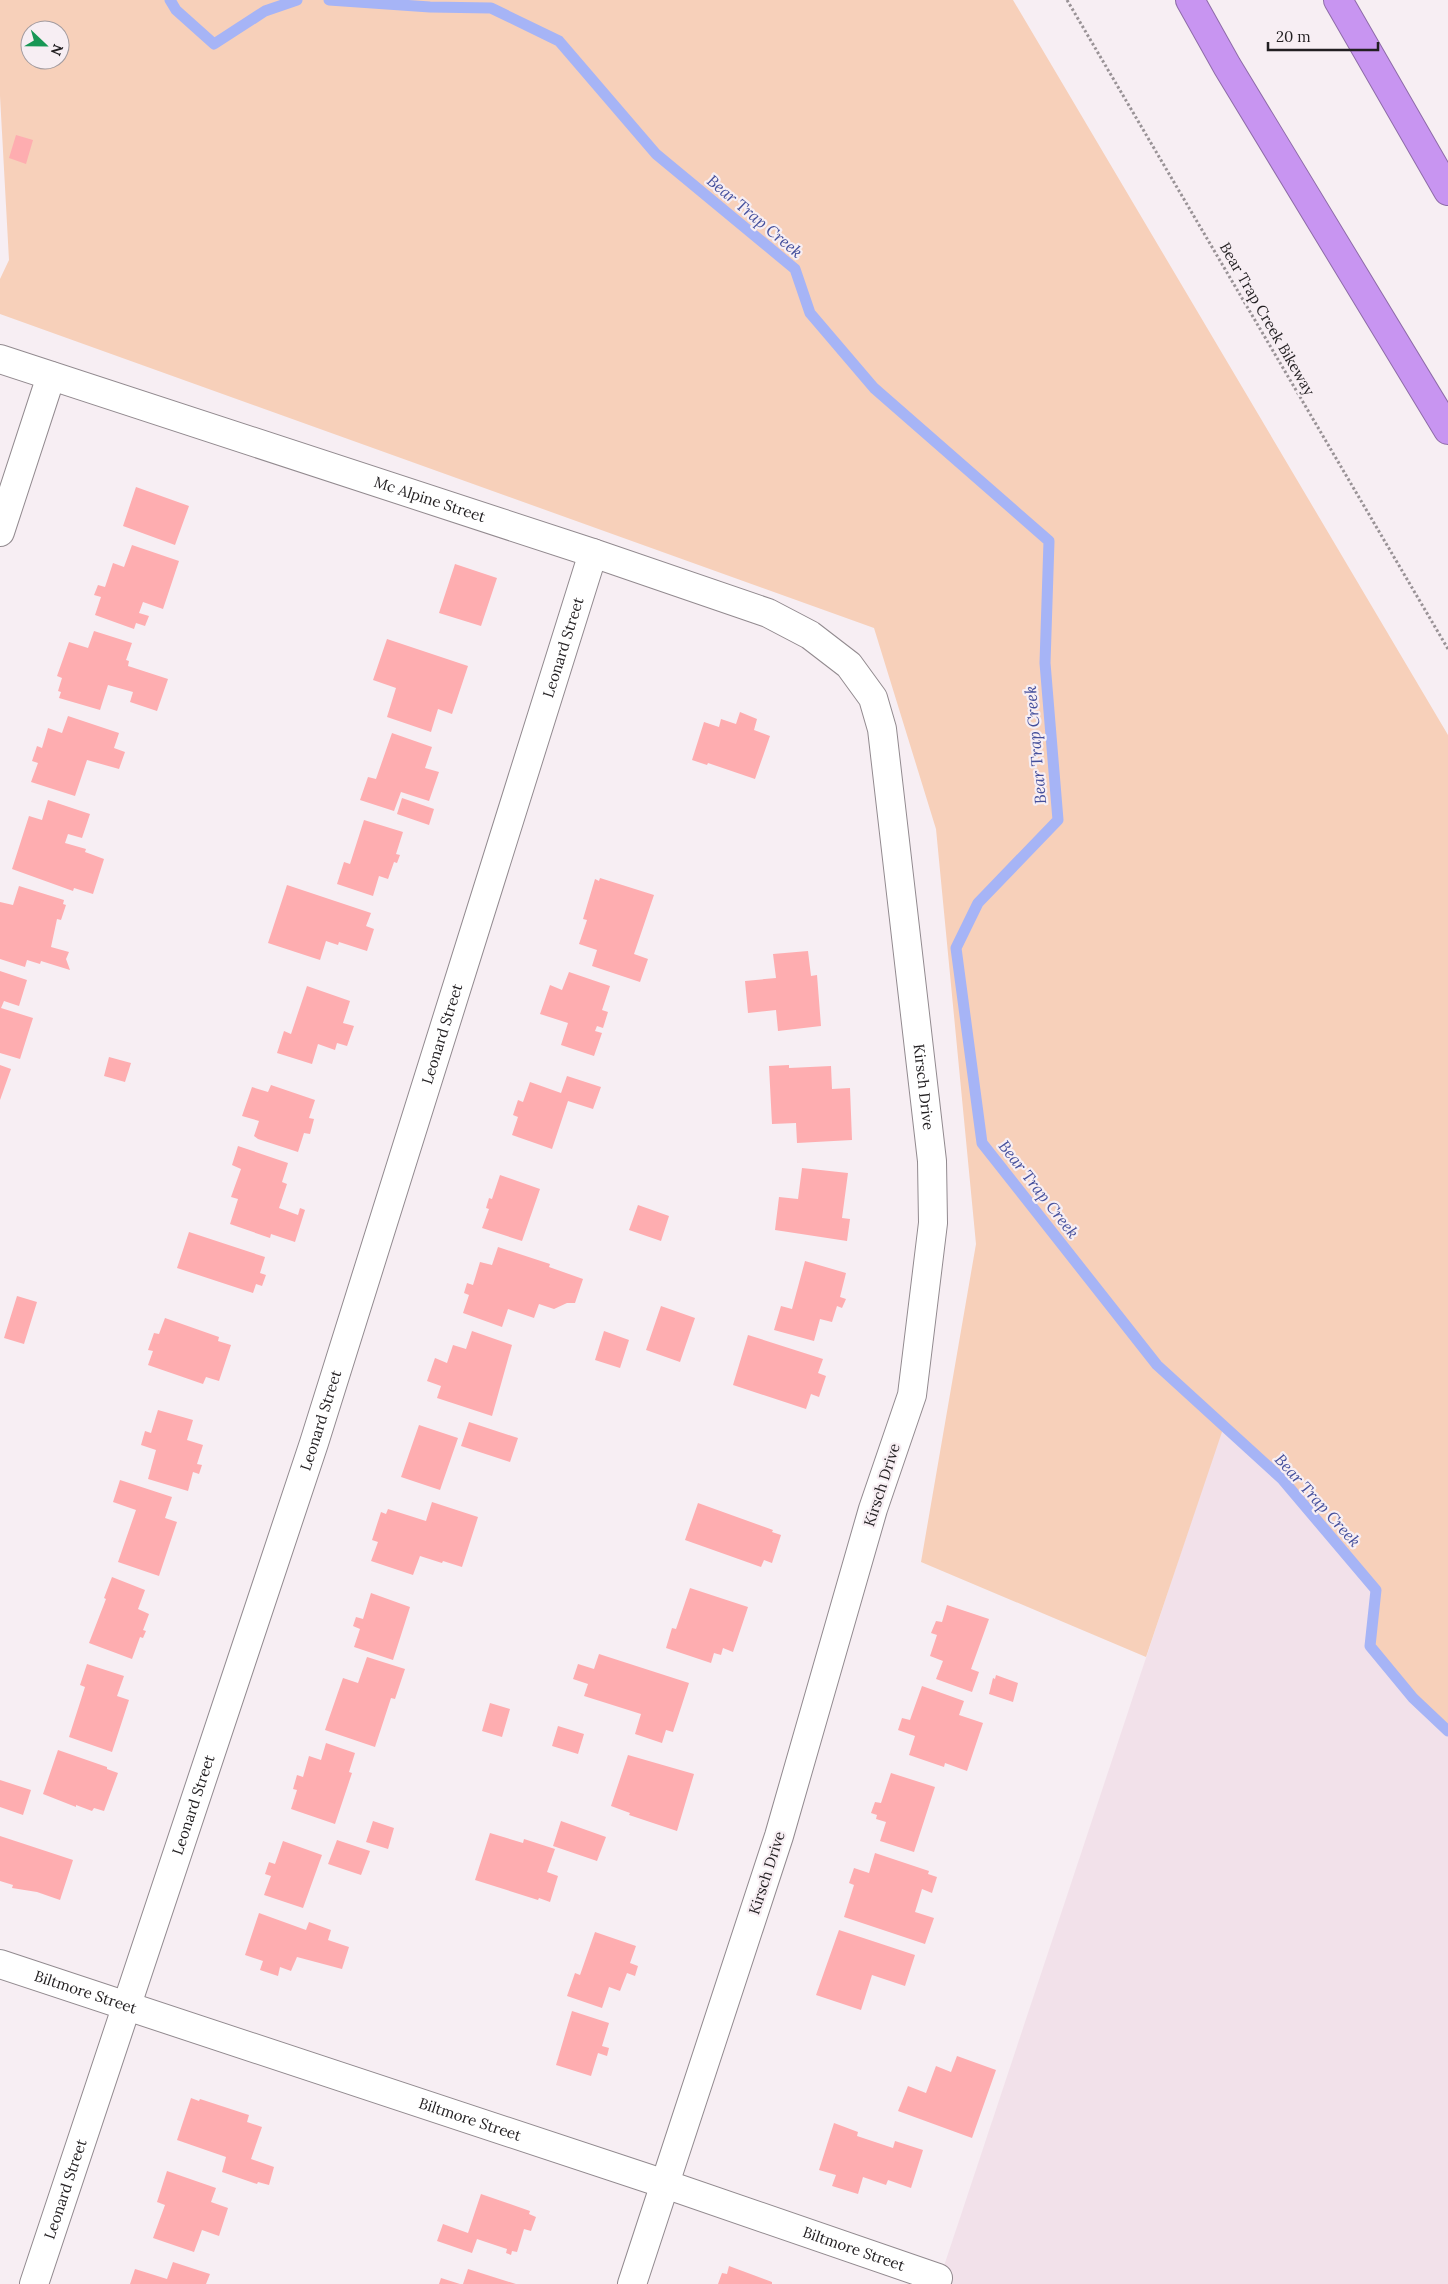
<svg xmlns="http://www.w3.org/2000/svg" width="1448" height="2284" viewBox="0 0 1448 2284" font-family="Lora,serif">
<style>
.built{fill:#f2e1ea}
.green{fill:#f7d0ba;fill-rule:evenodd}
.lines{fill:none;stroke-linecap:round;stroke-linejoin:round}
.stream{stroke:#a6b4f6;stroke-width:11}
.building{fill:#feadb0}
.minor-casing{stroke:#928a8f;stroke-width:30}
.motorway-casing{stroke:#8e6ca8;stroke-width:30}
.path{stroke:#999296;stroke-width:3;stroke-dasharray:2.5 2.5;stroke-linecap:butt}
.minor{stroke:#fff;stroke-width:28}
.motorway{stroke:#c895f1;stroke-width:28}
.labels{text-anchor:middle;stroke-width:4.5;stroke-linejoin:round;paint-order:stroke}
.street-label{font-size:15px;fill:#221f21;stroke:#f7eef3}
.water-label{font-size:16px;font-style:italic;fill:#444f9c;stroke:#f7eef3}
</style>
<rect width="100%" height="100%" fill="#f7eef3"/>
<!-- built -->
<path class="built" d="M 1223,1426 L 1282,1479 L 1376,1590 L 1370,1646 L 1413,1698 L 1448,1731 L 1448,2284 L 938,2284 Z"/>
<!-- green -->
<path class="green" d="M 0,0 L 1013,0 L 1448,735 L 1448,1731 L 1413,1698 L 1370,1646 L 1376,1590 L 1282,1479 L 1224,1426 L 1146,1657 L 921,1562 L 976,1244 L 936,829 L 874,628 L 0,314 L 0,279 L 9,260 L 0,96 ZM 30,30 L 60,30 L 60,60 L 30,60 Z"/>
<g class="lines">
<!-- stream -->
<path class="stream" d="M 170,0 L 176,10 L 214,44 L 265,11 L 297,0
M 329,0 L 430,7 L 491,8 L 559,41 L 656,154 L 795,269 L 810,313 L 874,388 L 1049,541 L 1045,663 L 1058,820 L 978,903 L 956,948 L 982,1143 L 1157,1365 L 1282,1479 L 1376,1590 L 1370,1646 L 1413,1698 L 1448,1731"/>
</g>
<!-- building -->
<path class="building" d="M 16,135 L 33,140 L 26,164 L 9,158 Z
M 136,487 L 189,506 L 175,545 L 123,526 Z
M 132,545 L 179,561 L 163,609 L 143,602 L 139,613 L 149,616 L 145,626 L 136,623 L 134,629 L 95,615 L 101,597 L 94,595 L 98,585 L 105,587 L 113,563 L 124,567 Z
M 455,564 L 497,578 L 481,626 L 439,613 Z
M 94,631 L 132,643 L 126,660 L 129,661 L 128,666 L 168,679 L 157,711 L 130,702 L 133,692 L 108,685 L 100,710 L 59,698 L 61,692 L 58,691 L 62,678 L 57,676 L 69,642 L 88,648 Z
M 387,639 L 468,666 L 452,714 L 438,709 L 431,732 L 387,717 L 396,688 L 373,680 Z
M 740,712 L 757,719 L 754,730 L 770,736 L 755,779 L 708,763 L 707,765 L 692,760 L 704,722 L 719,727 L 721,719 L 736,724 Z
M 68,716 L 119,733 L 114,748 L 125,752 L 119,769 L 87,760 L 75,796 L 31,782 L 38,763 L 32,761 L 37,746 L 42,748 L 48,728 L 62,733 Z
M 392,733 L 432,747 L 425,768 L 439,772 L 429,801 L 401,792 L 394,811 L 360,800 L 368,777 L 376,779 Z
M 402,798 L 434,809 L 429,825 L 397,814 Z
M 48,800 L 90,814 L 82,838 L 68,834 L 65,843 L 86,849 L 85,852 L 104,859 L 93,894 L 74,888 L 73,891 L 12,869 L 29,816 L 42,820 Z
M 364,820 L 403,832 L 396,854 L 400,855 L 397,863 L 394,862 L 388,879 L 379,876 L 373,896 L 337,884 L 344,862 L 350,864 Z
M 600,878 L 654,895 L 634,954 L 648,959 L 640,982 L 592,966 L 597,950 L 579,944 L 587,920 L 583,919 L 595,879 L 599,881 Z
M 287,885 L 371,913 L 366,926 L 374,929 L 367,951 L 339,942 L 338,945 L 326,941 L 320,960 L 268,943 Z
M 19,886 L 64,900 L 63,904 L 66,905 L 61,920 L 57,919 L 51,947 L 69,952 L 66,959 L 70,970 L 41,961 L 40,964 L 27,960 L 25,967 L 0,959 L 0,902 L 13,905 Z
M 808,951 L 811,976 L 817,975 L 821,1026 L 778,1031 L 776,1010 L 748,1013 L 745,981 L 776,978 L 773,954 Z
M 0,971 L 27,980 L 19,1006 L 4,1001 L 1,1008 L 33,1018 L 20,1059 L 0,1053 Z
M 569,972 L 610,986 L 602,1010 L 608,1012 L 603,1028 L 597,1026 L 595,1031 L 602,1033 L 594,1056 L 561,1045 L 568,1023 L 540,1014 L 550,985 L 562,990 Z
M 307,986 L 350,1001 L 343,1023 L 354,1026 L 347,1046 L 337,1043 L 335,1050 L 318,1044 L 312,1064 L 277,1053 L 284,1031 L 291,1034 Z
M 109,1057 L 131,1063 L 125,1082 L 104,1076 Z
M 0,1065 L 11,1069 L 0,1100 Z
M 789,1065 L 789,1068 L 831,1066 L 832,1089 L 850,1088 L 852,1140 L 797,1143 L 796,1123 L 772,1124 L 769,1066 Z
M 567,1076 L 601,1087 L 593,1109 L 568,1101 L 552,1149 L 512,1135 L 518,1117 L 513,1115 L 518,1100 L 523,1102 L 530,1082 L 561,1093 Z
M 271,1085 L 315,1100 L 309,1118 L 314,1119 L 310,1134 L 304,1133 L 298,1152 L 258,1139 L 254,1136 L 259,1121 L 242,1116 L 252,1087 L 268,1092 Z
M 238,1146 L 288,1163 L 282,1182 L 287,1184 L 279,1208 L 298,1215 L 300,1208 L 305,1210 L 295,1242 L 271,1234 L 270,1238 L 230,1224 L 238,1199 L 231,1197 L 241,1169 L 232,1165 Z
M 802,1168 L 848,1173 L 842,1218 L 850,1219 L 847,1241 L 775,1230 L 779,1197 L 798,1199 Z
M 500,1175 L 540,1189 L 522,1241 L 482,1228 L 489,1209 L 486,1208 L 489,1198 L 492,1199 Z
M 638,1205 L 669,1216 L 661,1241 L 629,1230 Z
M 189,1232 L 265,1257 L 260,1273 L 266,1275 L 262,1286 L 256,1284 L 253,1293 L 177,1268 Z
M 498,1247 L 550,1264 L 549,1267 L 583,1279 L 575,1303 L 567,1303 L 554,1309 L 539,1304 L 534,1318 L 508,1309 L 502,1327 L 463,1313 L 469,1295 L 464,1293 L 467,1283 L 473,1285 L 480,1262 L 492,1265 Z
M 805,1261 L 846,1273 L 840,1297 L 846,1299 L 842,1308 L 837,1306 L 832,1322 L 820,1319 L 814,1341 L 774,1330 L 781,1306 L 792,1309 Z
M 17,1296 L 37,1302 L 24,1344 L 4,1338 Z
M 661,1306 L 695,1318 L 680,1362 L 646,1350 Z
M 165,1318 L 219,1337 L 218,1341 L 231,1345 L 219,1381 L 206,1377 L 203,1384 L 148,1365 L 153,1351 L 148,1350 L 154,1333 L 159,1334 Z
M 472,1331 L 512,1345 L 492,1416 L 437,1398 L 441,1386 L 427,1381 L 435,1358 L 447,1363 L 453,1345 L 466,1349 Z
M 604,1331 L 629,1340 L 620,1368 L 595,1360 Z
M 748,1335 L 823,1359 L 818,1373 L 826,1376 L 819,1397 L 811,1394 L 806,1409 L 733,1385 Z
M 158,1410 L 193,1420 L 187,1440 L 203,1445 L 197,1464 L 202,1465 L 199,1474 L 193,1472 L 188,1491 L 148,1479 L 156,1450 L 141,1445 L 145,1431 L 151,1433 Z
M 469,1422 L 518,1438 L 510,1462 L 461,1446 Z
M 419,1425 L 458,1438 L 440,1490 L 401,1477 Z
M 120,1480 L 172,1497 L 165,1518 L 177,1522 L 159,1576 L 118,1562 L 136,1510 L 113,1502 Z
M 432,1502 L 478,1517 L 462,1567 L 443,1561 L 442,1563 L 420,1556 L 413,1575 L 371,1561 L 378,1542 L 372,1540 L 381,1512 L 386,1514 L 388,1509 L 426,1521 Z
M 698,1503 L 773,1530 L 772,1532 L 781,1535 L 772,1563 L 764,1560 L 761,1567 L 685,1540 Z
M 112,1577 L 145,1590 L 138,1609 L 149,1614 L 143,1630 L 146,1631 L 143,1638 L 140,1637 L 132,1659 L 89,1643 L 106,1599 L 104,1598 Z
M 690,1588 L 748,1607 L 733,1652 L 723,1648 L 721,1655 L 714,1653 L 711,1663 L 666,1648 L 672,1628 L 676,1629 Z
M 371,1593 L 410,1607 L 393,1660 L 354,1647 L 360,1629 L 353,1626 L 356,1617 L 363,1619 Z
M 947,1605 L 989,1619 L 971,1669 L 979,1672 L 972,1692 L 936,1679 L 943,1661 L 930,1656 L 937,1635 L 931,1633 L 936,1621 L 942,1622 Z
M 599,1654 L 689,1683 L 673,1732 L 666,1730 L 662,1743 L 635,1734 L 641,1714 L 584,1696 L 588,1684 L 573,1679 L 578,1664 L 594,1669 Z
M 367,1657 L 405,1669 L 395,1699 L 391,1698 L 375,1747 L 325,1730 L 343,1678 L 358,1683 Z
M 87,1664 L 124,1676 L 117,1696 L 129,1700 L 112,1752 L 69,1737 L 85,1687 L 80,1685 Z
M 996,1675 L 1018,1683 L 1013,1702 L 989,1694 L 993,1678 L 995,1679 Z
M 922,1686 L 964,1701 L 959,1715 L 983,1723 L 967,1771 L 945,1763 L 944,1767 L 909,1755 L 915,1736 L 898,1730 L 902,1718 L 910,1720 Z
M 490,1703 L 510,1709 L 502,1737 L 482,1731 Z
M 558,1726 L 584,1734 L 578,1754 L 552,1746 Z
M 326,1743 L 355,1753 L 349,1772 L 352,1773 L 335,1824 L 291,1809 L 297,1790 L 293,1789 L 297,1775 L 303,1777 L 309,1756 L 321,1760 Z
M 58,1750 L 107,1767 L 107,1769 L 118,1773 L 104,1811 L 94,1808 L 92,1811 L 76,1805 L 76,1807 L 43,1794 Z
M 628,1755 L 694,1774 L 677,1831 L 629,1815 L 630,1813 L 611,1806 Z
M 891,1773 L 935,1787 L 914,1852 L 880,1841 L 886,1822 L 876,1819 L 877,1815 L 871,1813 L 875,1802 L 881,1803 Z
M 0,1780 L 31,1790 L 23,1815 L 0,1807 Z
M 373,1821 L 394,1828 L 388,1849 L 366,1842 Z
M 561,1821 L 606,1837 L 597,1861 L 553,1846 Z
M 490,1833 L 523,1843 L 524,1839 L 555,1849 L 547,1872 L 558,1876 L 550,1902 L 539,1898 L 538,1900 L 475,1880 Z
M 0,1836 L 73,1860 L 60,1900 L 37,1892 L 12,1888 L 13,1885 L 0,1881 Z
M 337,1840 L 370,1851 L 361,1875 L 328,1864 Z
M 283,1841 L 322,1855 L 303,1908 L 264,1895 L 271,1876 L 265,1874 L 269,1862 L 275,1864 Z
M 875,1853 L 929,1871 L 928,1874 L 937,1877 L 932,1893 L 922,1889 L 915,1912 L 934,1918 L 925,1944 L 844,1917 L 854,1885 L 849,1883 L 854,1868 L 869,1873 Z
M 259,1913 L 306,1930 L 309,1922 L 331,1930 L 328,1940 L 349,1947 L 342,1969 L 297,1957 L 291,1971 L 280,1967 L 278,1976 L 260,1970 L 263,1961 L 245,1955 Z
M 839,1930 L 915,1955 L 905,1986 L 872,1975 L 861,2010 L 816,1995 Z
M 595,1932 L 636,1946 L 630,1963 L 638,1966 L 635,1976 L 627,1973 L 620,1991 L 609,1987 L 602,2008 L 567,1996 L 575,1973 L 580,1975 Z
M 572,2011 L 609,2023 L 602,2046 L 609,2048 L 607,2056 L 598,2053 L 591,2076 L 556,2065 Z
M 957,2056 L 996,2070 L 972,2138 L 898,2111 L 908,2086 L 926,2093 L 936,2066 L 951,2072 Z
M 191,2098 L 199,2101 L 200,2099 L 249,2115 L 247,2122 L 262,2127 L 251,2159 L 274,2167 L 269,2185 L 258,2182 L 257,2184 L 222,2172 L 226,2157 L 177,2140 Z
M 834,2123 L 858,2132 L 857,2136 L 893,2148 L 895,2141 L 923,2150 L 911,2188 L 888,2180 L 886,2185 L 863,2177 L 858,2194 L 832,2186 L 836,2175 L 819,2170 Z
M 167,2171 L 216,2188 L 211,2202 L 228,2208 L 219,2236 L 202,2230 L 194,2252 L 153,2238 L 165,2205 L 157,2202 Z
M 481,2194 L 530,2211 L 529,2214 L 536,2217 L 531,2231 L 524,2229 L 517,2252 L 512,2251 L 511,2255 L 506,2253 L 507,2249 L 477,2239 L 472,2253 L 437,2241 L 443,2224 L 468,2233 Z
M 173,2262 L 210,2274 L 206,2284 L 130,2284 L 135,2269 L 167,2279 Z
M 729,2266 L 772,2282 L 772,2284 L 718,2284 L 722,2273 L 727,2274 Z
M 468,2269 L 516,2284 L 463,2284 Z
M 441,2278 L 460,2284 L 439,2284 Z"/>
<g class="lines">
<defs>
<g id="minor">
<path id="s1" d="M 0,359 L 593,553 L 768,613 L 810,635 L 849,665 L 873,698 L 882,729 L 932,1161 L 933,1223 L 912,1395 L 873,1509 L 779,1836 L 632,2284"/>
<path d="M 0,532 L 51,376"/>
<path id="s2" d="M 0,1964 L 665,2184 L 938,2278"/>
<path id="s3" d="M 34,2284 L 314,1443 L 593,553"/>
</g>
<path id="motorway" d="M 1190,0 L 1227,66 L 1448,430
M 1338,0 L 1448,191"/>
</defs>
<!-- minor casing -->
<use href="#minor" class="minor-casing"/>
<!-- motorway casing -->
<use href="#motorway" class="motorway-casing"/>
<!-- path -->
<path class="path" d="M 1067,0 L 1448,649"/>
<!-- minor -->
<use href="#minor" class="minor"/>
<!-- motorway -->
<use href="#motorway" class="motorway"/>
</g>
<g class="labels">
<!-- street labels -->
<g class="street-label">
<text transform="translate(1267 319) rotate(60)" y="5">Bear Trap Creek Bikeway</text>
<text dy="5" stroke="none"><textPath href="#s1" startOffset="452">Mc Alpine Street</textPath></text>
<text dy="5" stroke="none"><textPath href="#s3" startOffset="1720">Leonard Street</textPath></text>
<text dy="5" stroke="none"><textPath href="#s3" startOffset="1315">Leonard Street</textPath></text>
<text dy="5" stroke="none"><textPath href="#s1" startOffset="1339">Kirsch Drive</textPath></text>
<text dy="5" stroke="none"><textPath href="#s3" startOffset="910">Leonard Street</textPath></text>
<text transform="translate(882 1485) rotate(-72)" y="5">Kirsch Drive</text>
<text dy="5" stroke="none"><textPath href="#s3" startOffset="505">Leonard Street</textPath></text>
<text transform="translate(767 1873) rotate(-72)" y="5">Kirsch Drive</text>
<text dy="5" stroke="none"><textPath href="#s2" startOffset="90">Biltmore Street</textPath></text>
<text dy="5" stroke="none"><textPath href="#s2" startOffset="495">Biltmore Street</textPath></text>
<text dy="5" stroke="none"><textPath href="#s3" startOffset="100">Leonard Street</textPath></text>
<text dy="5" stroke="none"><textPath href="#s2" startOffset="900">Biltmore Street</textPath></text>
</g>
<!-- water labels -->
<g class="water-label">
<text transform="translate(755 216) rotate(40)" y="6">Bear Trap Creek</text>
<text transform="translate(1035 745) rotate(-95)" y="6">Bear Trap Creek</text>
<text transform="translate(1039 1189) rotate(52)" y="6">Bear Trap Creek</text>
<text transform="translate(1318 1500) rotate(48)" y="6">Bear Trap Creek</text>
</g>
</g>
<!-- north arrow -->
<g transform="translate(45 45) rotate(112)"><circle r="24" fill="#f7eef3" stroke="#a29b9f"/>
<path d="M0-4L9 19L0 12L-9 19Z" fill="#189755"/>
<text y="-8" font-size="14" font-weight="bold" text-anchor="middle" fill="#221f21">N</text>
</g>
<!-- scale -->
<path d="M1268 42v8h110v-8" fill="none" stroke="#221f21" stroke-width="2.5"/>
<text x="1276" y="42" font-size="15" fill="#221f21" stroke="#f7eef3" stroke-width="4" paint-order="stroke">20 m</text>
</svg>
